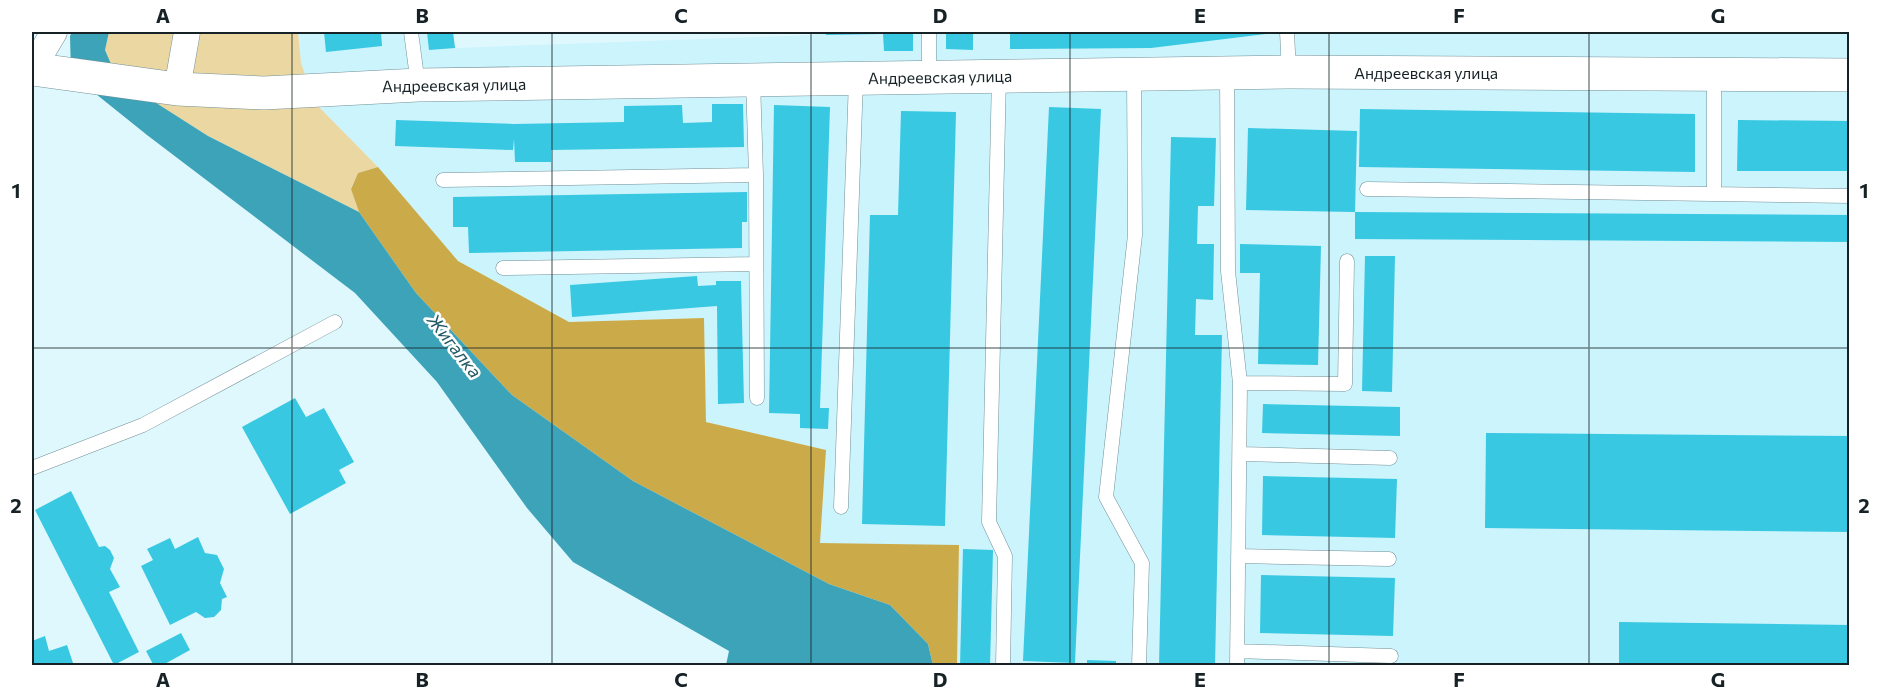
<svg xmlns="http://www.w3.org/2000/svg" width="1881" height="697" viewBox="0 0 1881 697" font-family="Commissioner,sans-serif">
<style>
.built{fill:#cbf4fd}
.green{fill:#ead7a1}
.forest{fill:#cbab49}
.water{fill:#3ca3b8}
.building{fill:#38c8e2}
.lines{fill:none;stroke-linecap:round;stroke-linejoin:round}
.service-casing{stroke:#739097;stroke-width:15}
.minor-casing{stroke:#739097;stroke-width:27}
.tertiary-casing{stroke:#739097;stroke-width:34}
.service{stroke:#fff;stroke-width:14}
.minor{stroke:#fff;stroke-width:26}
.tertiary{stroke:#fff;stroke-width:33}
.grid{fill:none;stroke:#162225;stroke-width:1.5;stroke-opacity:0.55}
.labels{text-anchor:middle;stroke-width:5;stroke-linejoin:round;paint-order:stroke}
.street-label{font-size:16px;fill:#162225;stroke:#fff}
.water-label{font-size:18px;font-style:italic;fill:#205964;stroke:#fff}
.neatline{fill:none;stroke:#162225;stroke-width:2}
.grid-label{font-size:20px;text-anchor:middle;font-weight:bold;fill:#162225}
</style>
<rect width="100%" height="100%" fill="#dff8fe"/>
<!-- built -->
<path class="built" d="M 298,32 L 453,32 L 455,48 L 815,35 L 816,32 L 1849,32 L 1849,665 L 957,665 L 959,546 L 820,543 L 826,450 L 706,422 L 704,318 L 569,322 L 458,261 L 378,167 L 315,103 L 301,63 Z"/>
<!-- green -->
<path class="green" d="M 109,32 L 298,32 L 301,63 L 315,103 L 378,167 L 358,173 L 351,188 L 359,212 L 208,136 L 116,78 L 105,50 Z"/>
<!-- forest -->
<path class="forest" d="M 378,167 L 458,261 L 569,322 L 704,318 L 706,422 L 826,450 L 820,543 L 959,545 L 957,665 L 933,665 L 928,644 L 890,605 L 829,584 L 633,481 L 512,395 L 416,293 L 359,212 L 351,189 L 358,173 Z"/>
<!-- water -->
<path class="water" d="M 72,32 L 109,32 L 105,50 L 117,78 L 208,136 L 359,212 L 416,293 L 512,395 L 633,481 L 829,584 L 890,605 L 928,644 L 933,665 L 726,665 L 729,651 L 573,562 L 527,508 L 437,382 L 355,293 L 147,135 L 71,74 L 70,36 Z"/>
<!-- building -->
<path class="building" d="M 324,32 L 381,32 L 382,46 L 326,52 Z
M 427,32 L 453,32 L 455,48 L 429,50 Z
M 826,32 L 913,32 L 913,51 L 884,51 L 883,34 L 826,35 Z
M 946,32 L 973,32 L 973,50 L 946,49 Z
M 1010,32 L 1274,32 L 1274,33 L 1151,48 L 1010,49 Z
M 712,104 L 743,104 L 744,147 L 551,150 L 551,162 L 515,162 L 514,139 L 513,150 L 395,146 L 396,120 L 514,124 L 624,122 L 624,106 L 682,105 L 683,123 L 712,122 Z
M 774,105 L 830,107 L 820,408 L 829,408 L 828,429 L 800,428 L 800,414 L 769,413 Z
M 1049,107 L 1101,109 L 1075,663 L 1023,661 Z
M 1360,109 L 1695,114 L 1695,172 L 1359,167 Z
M 901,111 L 956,112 L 945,526 L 862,524 L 870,215 L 898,215 Z
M 1738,120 L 1850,121 L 1850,171 L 1737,171 Z
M 1248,128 L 1357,131 L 1355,212 L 1246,210 Z
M 1171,137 L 1216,138 L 1214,206 L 1198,206 L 1197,244 L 1214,244 L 1213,300 L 1196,299 L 1195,335 L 1222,335 L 1215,666 L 1159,666 Z
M 747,192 L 747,222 L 742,222 L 742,248 L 469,253 L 468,227 L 453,227 L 453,197 Z
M 1355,212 L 1850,215 L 1850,242 L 1355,239 Z
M 1240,244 L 1321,246 L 1318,365 L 1258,364 L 1260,273 L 1240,273 Z
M 1365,256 L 1395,256 L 1392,392 L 1362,391 Z
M 697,276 L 698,286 L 716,285 L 716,281 L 741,281 L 744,403 L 718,404 L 717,306 L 572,317 L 570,285 Z
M 295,398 L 306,417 L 324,408 L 354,462 L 339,470 L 346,483 L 290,514 L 242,427 Z
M 1263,404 L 1400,407 L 1400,436 L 1262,433 Z
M 1486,433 L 1850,436 L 1850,532 L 1485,528 Z
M 1263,476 L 1397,479 L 1395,538 L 1262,535 Z
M 71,491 L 99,547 L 105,546 L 110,550 L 114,558 L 110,569 L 120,587 L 109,592 L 139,652 L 114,665 L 35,510 Z
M 198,537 L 205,553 L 217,555 L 224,569 L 220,583 L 227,597 L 222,599 L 221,610 L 214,617 L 205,618 L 196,612 L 170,625 L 141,566 L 153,560 L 147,549 L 170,538 L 175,549 Z
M 963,549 L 993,550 L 990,666 L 960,666 Z
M 1261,575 L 1395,578 L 1393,636 L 1260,633 Z
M 1619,622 L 1850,625 L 1850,666 L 1619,666 Z
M 181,633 L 190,650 L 161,666 L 154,666 L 146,651 Z
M 45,636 L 49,651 L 67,645 L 74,666 L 32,666 L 32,641 Z
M 1087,660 L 1116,661 L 1116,666 L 1087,666 Z"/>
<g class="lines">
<defs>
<path id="service" d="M 411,32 L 418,85
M 1287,32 L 1289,72
M 1227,73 L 1228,271 L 1240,383 L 1237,666
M 1134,75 L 1135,235 L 1106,497 L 1142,563 L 1139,666
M 999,76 L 989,522 L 1005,556 L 1003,666
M 1714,76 L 1714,194
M 929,78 L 929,32
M 753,80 L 756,175 L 757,398
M 443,180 L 756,175
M 1367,189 L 1850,196
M 503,268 L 756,264
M 1240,383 L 1345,384 L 1347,261
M 1240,454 L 1390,458
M 32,468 L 143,425 L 335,322
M 841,507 L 856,79
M 1238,556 L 1389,559
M 1237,651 L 1391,656"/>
<path id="minor" d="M 32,69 L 54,32
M 177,89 L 187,32"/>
<path id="tertiary" d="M 32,69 L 177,89 L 264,93 L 418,85 L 1289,72 L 1850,75"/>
</defs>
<!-- service casing -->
<use href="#service" class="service-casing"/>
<!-- minor casing -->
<use href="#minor" class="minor-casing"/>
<!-- tertiary casing -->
<use href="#tertiary" class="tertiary-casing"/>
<!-- service -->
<use href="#service" class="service"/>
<!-- minor -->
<use href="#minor" class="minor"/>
<!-- tertiary -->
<use href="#tertiary" class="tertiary"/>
</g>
<!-- grid -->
<path class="grid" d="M 292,32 L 292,666M 552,32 L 552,666M 811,32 L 811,666M 1070,32 L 1070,666M 1329,32 L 1329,666M 1589,32 L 1589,666M 32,348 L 1850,348"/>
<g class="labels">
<!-- street labels -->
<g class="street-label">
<text x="1426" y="79">Андреевская улица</text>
<text transform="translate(940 77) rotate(-1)" y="6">Андреевская улица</text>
<text transform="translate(454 85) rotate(-1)" y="6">Андреевская улица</text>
</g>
<!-- water labels -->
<g class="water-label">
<text transform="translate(454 346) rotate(52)" y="6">Жигалка</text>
</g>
</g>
<!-- border -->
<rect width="1881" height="697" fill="none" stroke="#ffffff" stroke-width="66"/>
<rect x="33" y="33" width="1815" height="631" class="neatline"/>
<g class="grid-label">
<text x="163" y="23">A</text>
<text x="422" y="23">B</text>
<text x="681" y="23">C</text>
<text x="940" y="23">D</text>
<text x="1200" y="23">E</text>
<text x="1459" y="23">F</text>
<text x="1718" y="23">G</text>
<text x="16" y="198">1</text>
<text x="1864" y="198">1</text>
<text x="16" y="513">2</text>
<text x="1864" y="513">2</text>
<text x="163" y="687">A</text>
<text x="422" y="687">B</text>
<text x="681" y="687">C</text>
<text x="940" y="687">D</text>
<text x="1200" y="687">E</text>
<text x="1459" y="687">F</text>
<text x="1718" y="687">G</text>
</g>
</svg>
